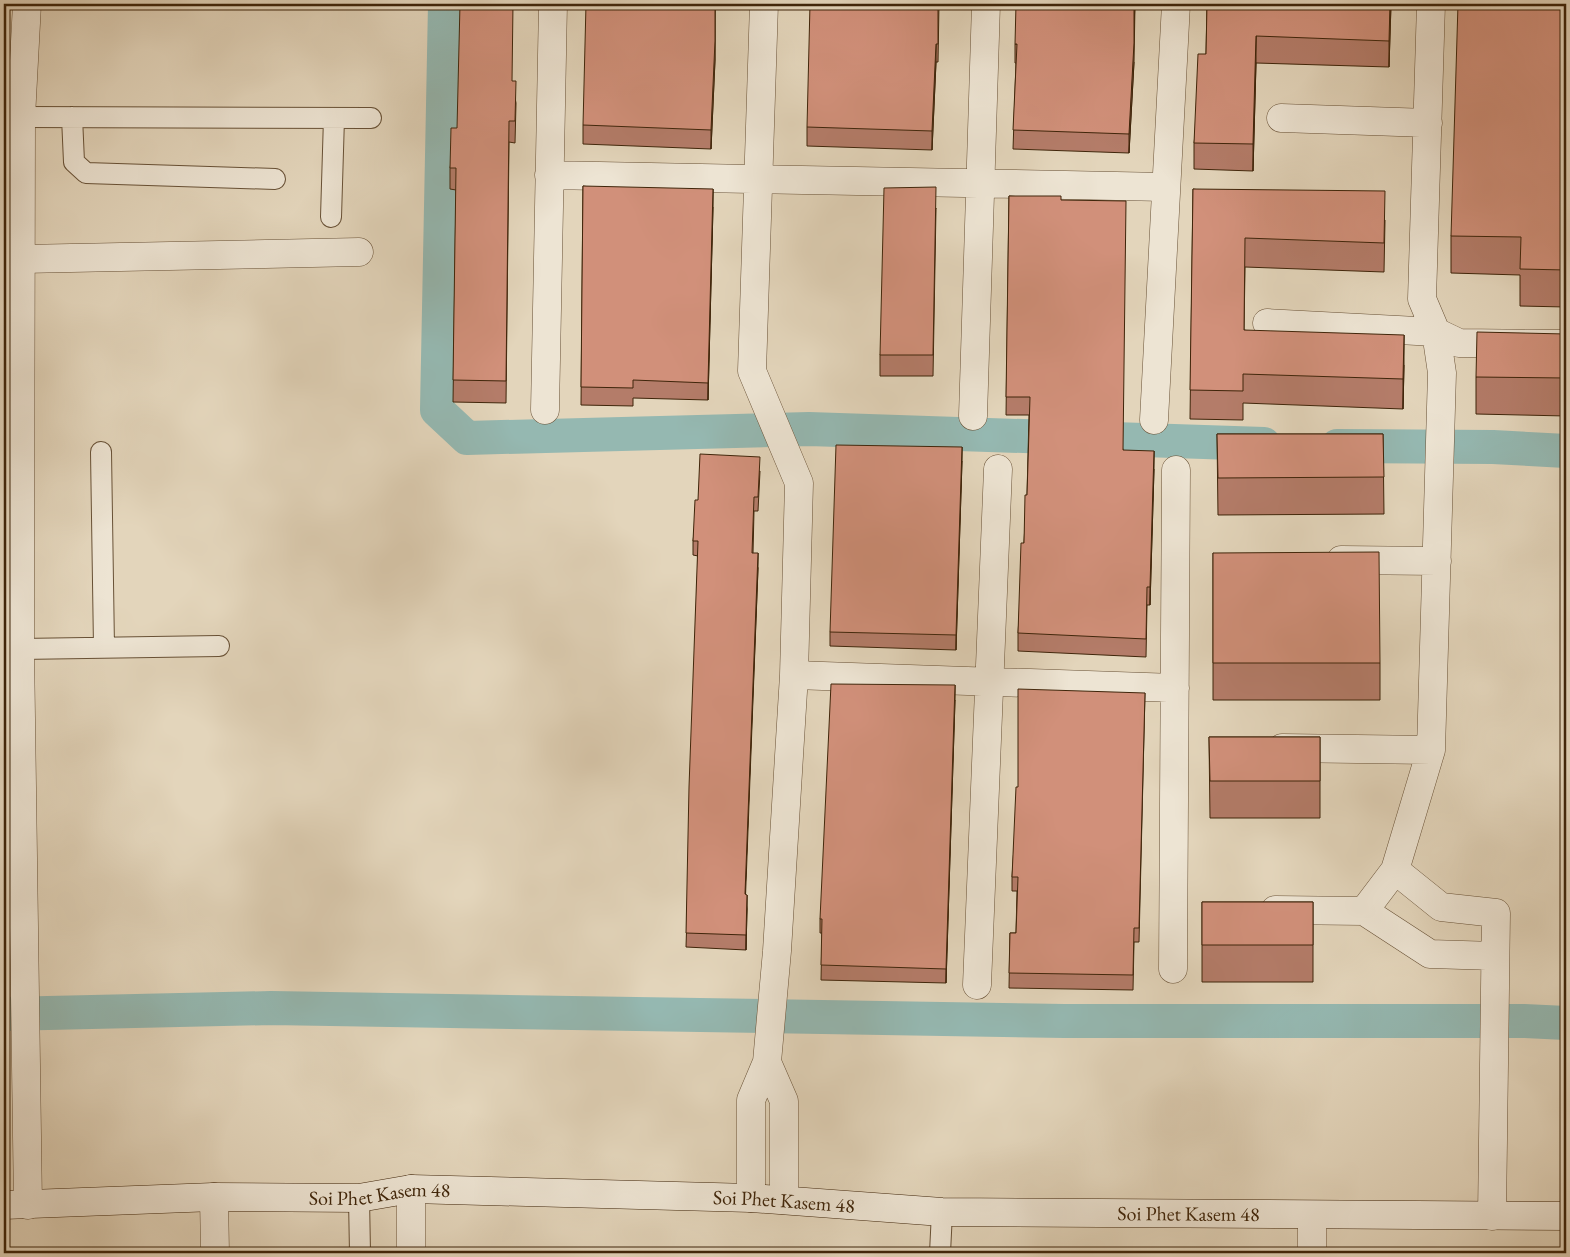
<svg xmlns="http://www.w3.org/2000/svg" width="1570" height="1257" viewBox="0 0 1570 1257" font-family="'EB Garamond',serif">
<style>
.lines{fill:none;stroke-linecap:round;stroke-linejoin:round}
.canal{stroke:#95b8b1;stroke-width:34}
.lane-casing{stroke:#685136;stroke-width:22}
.street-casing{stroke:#685136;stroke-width:29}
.secondary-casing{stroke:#3f250a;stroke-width:29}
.lane{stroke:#ede4d3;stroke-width:20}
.street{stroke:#ede4d3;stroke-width:28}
.secondary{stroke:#ede4d3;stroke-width:28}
.wall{fill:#b47c69;stroke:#3f250a}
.shaded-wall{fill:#926555;stroke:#3f250a}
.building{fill:#d1907a;stroke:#3f250a}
.labels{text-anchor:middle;stroke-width:4;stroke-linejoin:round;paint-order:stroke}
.street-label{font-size:20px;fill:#3f250a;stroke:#ede4d3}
</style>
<rect width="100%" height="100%" fill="#e3d5bb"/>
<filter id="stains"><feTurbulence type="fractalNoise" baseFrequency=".004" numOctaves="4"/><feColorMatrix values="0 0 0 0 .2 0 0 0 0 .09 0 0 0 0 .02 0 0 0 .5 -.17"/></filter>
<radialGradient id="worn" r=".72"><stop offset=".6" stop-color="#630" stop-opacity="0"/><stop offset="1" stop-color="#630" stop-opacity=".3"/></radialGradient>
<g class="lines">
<!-- canal -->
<path class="canal" d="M 445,4 L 437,410 L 467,438 L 809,429 L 1264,444
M 1337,446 L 1493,447 L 1566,451
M 4,1014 L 271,1008 L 1065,1021 L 1524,1021 L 1566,1023"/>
<defs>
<path id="lane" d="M 21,117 L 371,118
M 72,117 L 74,162 L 86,173 L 275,179
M 331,217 L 334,118
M 101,452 L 104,647
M 20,649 L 219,646
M 359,1198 L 360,1253
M 940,1253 L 942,1212"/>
<path id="street" d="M 27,4 L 21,117 L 20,649 L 28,1205
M 1281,118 L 1428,123
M 549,175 L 1166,187
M 22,259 L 359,252
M 1267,323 L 1436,332 L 1459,343 L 1566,344
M 545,410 L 553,4
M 973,416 L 986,4
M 1154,420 L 1176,4
M 1341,560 L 1437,561
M 794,675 L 1175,688
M 1282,748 L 1431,750
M 1395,870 L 1441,907 L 1496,913 L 1492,1216
M 1275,910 L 1364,911 L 1395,870 L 1431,750 L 1442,373 L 1436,332 L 1422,299 L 1431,4
M 1364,911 L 1430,954 L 1495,956
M 1173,969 L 1176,470
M 977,985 L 998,469
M 767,1062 L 784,1101 L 784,1200
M 411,1189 L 411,1253
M 214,1197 L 215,1253
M 751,1198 L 751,1100 L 767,1062 L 777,951 L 794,675 L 799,483 L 752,371 L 764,4
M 1312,1253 L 1312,1215"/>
<g id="secondary">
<path id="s1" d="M 4,1205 L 214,1197 L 359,1198 L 411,1189 L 751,1198 L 942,1212 L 1566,1216"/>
</g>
</defs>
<!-- lane casing -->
<use href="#lane" class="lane-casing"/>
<!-- street casing -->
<use href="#street" class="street-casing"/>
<!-- secondary casing -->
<use href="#secondary" class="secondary-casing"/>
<!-- lane -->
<use href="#lane" class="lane"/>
<!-- street -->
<use href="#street" class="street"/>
<!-- secondary -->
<use href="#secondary" class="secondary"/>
</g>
<!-- wall -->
<path class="wall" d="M 715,4 L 715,60 L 711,149 L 583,144 L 583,125 Z
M 939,4 L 938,62 L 936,62 L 932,150 L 807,146 L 807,127 Z
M 1207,4 L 1391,4 L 1389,67 L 1256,63 L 1253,171 L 1194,169 L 1194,143 L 1206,54 Z
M 1566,4 L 1566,307 L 1520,306 L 1520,275 L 1451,273 L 1451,236 Z
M 1015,44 L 1134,62 L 1129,153 L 1013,149 L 1016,63 L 1015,63 Z
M 512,81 L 516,103 L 515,143 L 509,142 L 506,403 L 453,402 L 456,190 L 450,189 L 450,168 L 457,128 Z
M 583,186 L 713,207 L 708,400 L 633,398 L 633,406 L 581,405 Z
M 1193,189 L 1385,220 L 1384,272 L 1245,267 L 1244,330 L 1404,365 L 1403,409 L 1243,403 L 1243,420 L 1190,419 Z
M 1009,196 L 1061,200 L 1123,450 L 1154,469 L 1150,605 L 1147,605 L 1146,657 L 1018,651 L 1018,633 L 1027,495 L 1029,415 L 1006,415 Z
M 936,208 L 933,376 L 880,376 L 880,355 Z
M 1566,334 L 1566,416 L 1476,414 L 1476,377 Z
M 1217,434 L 1383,434 L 1384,514 L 1218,515 Z
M 962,461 L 956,650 L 830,646 L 830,632 Z
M 760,471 L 758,511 L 754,511 L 753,553 L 758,568 L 745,894 L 747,909 L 746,950 L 686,947 L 698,556 L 693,555 L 693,541 L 698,500 Z
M 1213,553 L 1380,663 L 1380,700 L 1213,700 Z
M 1145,693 L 1139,942 L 1134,942 L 1133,990 L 1009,988 L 1010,933 L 1016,933 L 1017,891 L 1012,891 L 1012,877 L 1018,787 Z
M 955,700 L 946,983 L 821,980 L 822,933 L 820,933 L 820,919 Z
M 1209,737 L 1320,737 L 1320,818 L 1210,818 Z
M 1202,902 L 1313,902 L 1313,982 L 1202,982 Z"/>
<!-- shaded-wall -->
<path class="shaded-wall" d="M 715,4 L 715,60 L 711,149 L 711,130 Z
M 1135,4 L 1134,62 L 1129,153 L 1129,134 Z
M 1390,4 L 1391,4 L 1389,67 L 1389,41 Z
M 1256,36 L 1256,63 L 1253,171 L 1253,144 Z
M 936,44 L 936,62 L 932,150 L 932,131 Z
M 713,189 L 713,207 L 708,400 L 708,383 Z
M 1404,335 L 1404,365 L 1403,409 L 1403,379 Z
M 962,447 L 962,461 L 956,650 L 956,635 Z
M 1154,451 L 1154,469 L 1150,605 L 1150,587 Z
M 758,553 L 758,568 L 745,909 L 745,894 Z
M 955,685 L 955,700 L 946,983 L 946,969 Z
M 747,895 L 747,909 L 746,950 L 746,935 Z"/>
<!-- building -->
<path class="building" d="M 460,4 L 513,4 L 512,81 L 516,81 L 515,121 L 509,121 L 506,381 L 453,380 L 456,168 L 450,168 L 451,128 L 457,128 Z
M 586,4 L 715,4 L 715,41 L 711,130 L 583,125 Z
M 810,4 L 938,4 L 938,44 L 936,44 L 932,131 L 807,127 Z
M 1016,4 L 1134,4 L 1134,43 L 1129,134 L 1013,130 L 1017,44 L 1015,44 Z
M 1207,4 L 1390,4 L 1389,41 L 1256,36 L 1253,144 L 1194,143 L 1198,54 L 1206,54 Z
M 1458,4 L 1566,4 L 1566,270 L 1520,269 L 1521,237 L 1451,236 Z
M 583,186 L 713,189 L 708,383 L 633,380 L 633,388 L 581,387 Z
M 936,187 L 933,355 L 880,355 L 884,188 Z
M 1193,189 L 1385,191 L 1384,243 L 1245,238 L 1244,330 L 1404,335 L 1403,379 L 1243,374 L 1243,391 L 1190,390 Z
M 1009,196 L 1061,196 L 1061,200 L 1126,201 L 1123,450 L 1154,451 L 1150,587 L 1147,587 L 1146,639 L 1018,633 L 1021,543 L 1024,543 L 1025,495 L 1027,495 L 1030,397 L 1006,397 Z
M 1477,332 L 1566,334 L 1566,378 L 1476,377 Z
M 1217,434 L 1383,434 L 1384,477 L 1218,478 Z
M 836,445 L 962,447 L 956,635 L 830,632 Z
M 700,454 L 760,457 L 758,497 L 754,497 L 752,553 L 758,553 L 745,894 L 747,895 L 746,935 L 686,933 L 689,787 L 698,541 L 693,541 L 695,500 L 698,500 Z
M 1379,552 L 1380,663 L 1213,663 L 1213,553 Z
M 831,684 L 955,685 L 946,969 L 821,965 L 822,919 L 820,919 Z
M 1018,689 L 1145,693 L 1139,928 L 1134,928 L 1133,975 L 1009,973 L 1010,933 L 1016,933 L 1018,877 L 1012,877 L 1016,787 L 1018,787 Z
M 1209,737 L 1320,737 L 1320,781 L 1210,781 Z
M 1202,902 L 1313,902 L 1313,945 L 1202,945 Z"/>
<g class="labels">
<!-- street labels -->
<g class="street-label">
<text dy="7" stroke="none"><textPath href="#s1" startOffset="376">Soi Phet Kasem 48</textPath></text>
<text dy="7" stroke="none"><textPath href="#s1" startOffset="781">Soi Phet Kasem 48</textPath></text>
<text dy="7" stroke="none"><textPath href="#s1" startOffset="1186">Soi Phet Kasem 48</textPath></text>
</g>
</g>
<!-- margin -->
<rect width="1570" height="1257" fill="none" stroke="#e3d5bb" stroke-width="20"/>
<rect x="5" y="5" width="1560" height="1247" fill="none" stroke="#3f250a" stroke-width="2.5"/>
<rect x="10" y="10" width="1550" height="1237" fill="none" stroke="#3f250a"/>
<rect width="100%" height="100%" filter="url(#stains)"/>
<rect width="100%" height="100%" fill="url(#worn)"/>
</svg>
